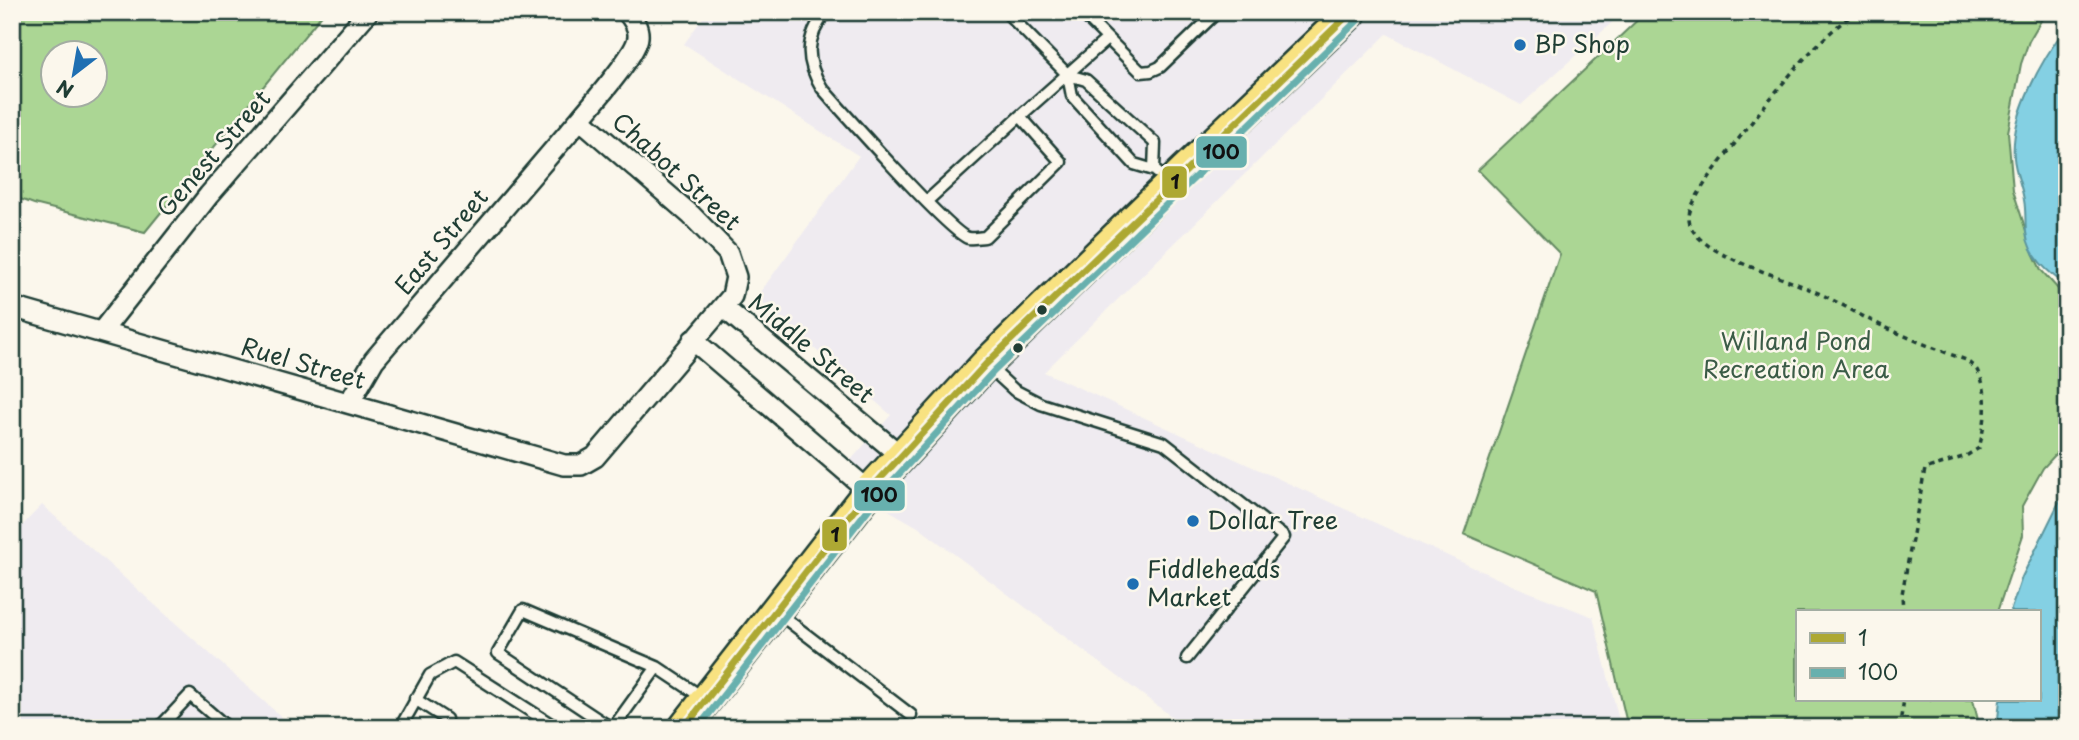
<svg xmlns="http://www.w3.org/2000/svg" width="2079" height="740" viewBox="0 0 2079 740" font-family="'Playpen Sans',sans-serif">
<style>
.built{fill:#efebf0}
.green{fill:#abd694;stroke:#658a64;stroke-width:2;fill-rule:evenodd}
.water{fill:#84d0e3;stroke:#5c959d;stroke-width:2}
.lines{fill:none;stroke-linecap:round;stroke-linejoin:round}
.service-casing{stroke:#1f3d34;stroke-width:15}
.minor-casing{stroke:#1f3d34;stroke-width:24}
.primary-casing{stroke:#1f3d34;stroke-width:35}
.path{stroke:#1f3d34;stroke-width:3.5;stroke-dasharray:5 5;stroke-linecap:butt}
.service{stroke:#fbf7ec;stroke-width:10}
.minor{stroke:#fbf7ec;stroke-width:19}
.primary{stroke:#f8e281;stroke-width:30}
.bus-1-casing{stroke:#fbf7ec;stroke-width:12}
.bus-2-casing{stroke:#fbf7ec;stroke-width:12}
.bus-1{stroke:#ada833;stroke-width:7}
.bus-2{stroke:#67b0ae;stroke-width:7}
.poi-dot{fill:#1f6fb2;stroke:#fbf7ec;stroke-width:2.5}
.bus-dot{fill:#1f3d34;stroke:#fbf7ec;stroke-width:2.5}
.labels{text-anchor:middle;stroke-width:5;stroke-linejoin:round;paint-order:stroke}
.poi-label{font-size:24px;fill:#1f3d34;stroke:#fbf7ec;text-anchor:start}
.street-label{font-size:24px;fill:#1f3d34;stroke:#fbf7ec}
.park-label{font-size:24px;fill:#3b5c47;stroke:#fbf7ec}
.line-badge{stroke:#fbf7ec;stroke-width:2.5}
.pale-badge-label{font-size:19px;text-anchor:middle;font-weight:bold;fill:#111}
</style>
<rect width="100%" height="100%" fill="#fbf7ec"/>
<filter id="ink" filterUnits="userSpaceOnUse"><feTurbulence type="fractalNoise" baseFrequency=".0143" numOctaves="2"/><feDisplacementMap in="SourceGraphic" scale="14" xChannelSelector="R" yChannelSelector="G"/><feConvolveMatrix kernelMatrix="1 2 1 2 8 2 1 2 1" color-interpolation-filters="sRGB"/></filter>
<g filter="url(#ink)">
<!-- built -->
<path class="built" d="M 707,12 L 1614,12 L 1618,17 L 1521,105 L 1387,34 L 1044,372 L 1514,586 L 1593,617 L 1621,728 L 1187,728 L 918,527 L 834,479 L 891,415 L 756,298 L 859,156 L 684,44 Z
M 42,505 L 294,728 L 12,728 L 12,536 Z"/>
<!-- green -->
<path class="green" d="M 12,12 L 324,12 L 145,232 L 34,204 L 12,196 ZM 52,52 L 94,52 L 94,94 L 52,94 Z
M 1646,12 L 2046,12 L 2029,41 L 2021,64 L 2008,132 L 2013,190 L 2033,253 L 2041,270 L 2067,299 L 2067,442 L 2043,468 L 2022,506 L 2023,535 L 1997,612 L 1797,612 L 1797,700 L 1973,700 L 1980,728 L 1628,728 L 1596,591 L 1464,534 L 1560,254 L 1478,170 Z"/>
<!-- water -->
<path class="water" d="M 2067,26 L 2067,286 C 2049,273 2028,256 2026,232 C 2025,221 2026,210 2024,200 C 2022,186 2015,172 2014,158 C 2010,115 2042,59 2067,26 Z
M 2067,486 L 2067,728 L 1997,728 L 2000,700 L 2039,700 L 2039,612 L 2010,612 L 2022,577 Z"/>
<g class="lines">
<defs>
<path id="service" d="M 826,12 C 805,38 805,61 822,88 C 842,111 950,233 968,238 C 973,239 980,237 985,237 L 1061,162 L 1020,116 L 1107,39
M 1006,12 L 1068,75 L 1086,80 L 1155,143 L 1154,170
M 1084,12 L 1085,16 L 1141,72 L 1151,71 L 1160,67 L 1217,12
M 1068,75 L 1072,96 L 1134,164 L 1154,170 L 1158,173
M 927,201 L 1020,116
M 988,366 L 1014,390 L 1041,404 L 1164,443 L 1284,537 L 1187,658
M 778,613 L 911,715
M 415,699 L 446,719
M 159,728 L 190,695 L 228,728
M 400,728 L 430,675 L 454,662 L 557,728
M 611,728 L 498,653 L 523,610 L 657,667 L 705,699
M 613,728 L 657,667"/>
<path id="minor" d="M 12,307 L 564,465 L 581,465 L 595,457 L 732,296 L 736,277 L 728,253 L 691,215 L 580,119 C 593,103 637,54 638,37 C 639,27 633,19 627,12
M 723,307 L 901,456
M 102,331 L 209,195 L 368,12
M 693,340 L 869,491
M 349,403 L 374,360 L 580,119"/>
<path id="primary" d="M 684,728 L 869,491 L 986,364 L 1184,171 L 1351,12"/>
</defs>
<!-- service casing -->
<use href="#service" class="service-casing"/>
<!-- minor casing -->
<use href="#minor" class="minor-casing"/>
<!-- primary casing -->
<use href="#primary" class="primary-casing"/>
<!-- path -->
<path class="path" d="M 1857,12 C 1818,36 1773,95 1744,132 C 1731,149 1691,196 1689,216 C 1688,229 1699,239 1709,246 C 1741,267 1781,276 1816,292 C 1834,300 1851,310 1868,319 C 1900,335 1933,348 1966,360 C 1970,364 1976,367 1978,372 C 1990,393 1985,426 1979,448 L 1966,456 L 1925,469 L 1902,594 L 1903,612
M 1899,728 L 1904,700"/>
<!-- service -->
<use href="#service" class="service"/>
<!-- minor -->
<use href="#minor" class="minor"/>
<!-- primary -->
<use href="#primary" class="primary"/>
<defs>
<path id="bus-1" d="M 684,728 L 869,491 L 986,364 L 1351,12"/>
<path id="bus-2" d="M 698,728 L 877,498 L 994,371 L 1358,20"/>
</defs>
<!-- bus-1 casing -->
<use href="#bus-1" class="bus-1-casing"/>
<!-- bus-2 casing -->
<use href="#bus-2" class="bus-2-casing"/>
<!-- bus-1 -->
<use href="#bus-1" class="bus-1"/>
<!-- bus-2 -->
<use href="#bus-2" class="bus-2"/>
</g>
</g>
<!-- markers -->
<g class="poi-dot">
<circle cx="1520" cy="45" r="7"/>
<circle cx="1193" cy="521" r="7"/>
<circle cx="1133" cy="584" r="7"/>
</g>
<g class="bus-dot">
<circle cx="1042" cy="310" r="6"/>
<circle cx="1018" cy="348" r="6"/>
</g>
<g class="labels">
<!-- poi labels -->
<g class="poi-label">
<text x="1534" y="53">BP Shop</text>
<text x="1207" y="529">Dollar Tree</text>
<text x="1147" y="578">Fiddleheads<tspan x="1147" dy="28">Market</tspan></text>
</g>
<!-- street labels -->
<g class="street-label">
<text transform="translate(214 154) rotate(-49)" y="8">Genest Street</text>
<text transform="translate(676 172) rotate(42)" y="8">Chabot Street</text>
<text transform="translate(442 242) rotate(-50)" y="8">East Street</text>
<text transform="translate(811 349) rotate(40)" y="8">Middle Street</text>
<text transform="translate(303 364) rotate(16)" y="8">Ruel Street</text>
</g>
<!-- park labels -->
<g class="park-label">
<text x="1796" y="350">Willand Pond<tspan x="1796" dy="28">Recreation Area</tspan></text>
</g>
</g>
<g class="line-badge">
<rect x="1195" y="135" width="53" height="34" rx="7" fill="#67b0ae"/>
<rect x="1161" y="165" width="27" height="34" rx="7" fill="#ada833"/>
<rect x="853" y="479" width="53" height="33" rx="7" fill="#67b0ae"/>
<rect x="821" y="518" width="27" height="34" rx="7" fill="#ada833"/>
</g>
<g class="pale-badge-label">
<text x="1221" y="159">100</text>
<text x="1175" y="189">1</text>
<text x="879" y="502">100</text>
<text x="835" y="542">1</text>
</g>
<!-- margin -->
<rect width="2079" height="740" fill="none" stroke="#fbf7ec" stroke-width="42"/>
<rect x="21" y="21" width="2037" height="698" fill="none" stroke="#1f3d34" stroke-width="2.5" filter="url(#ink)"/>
<!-- legend -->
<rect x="1796" y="610" width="245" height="91" fill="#fbf7ec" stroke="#a3ada2" stroke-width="2"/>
<rect x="1810" y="633" width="35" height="10" fill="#ada833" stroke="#a3ada2" stroke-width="2"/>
<text x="1858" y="646" font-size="21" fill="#1f3d34">1</text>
<rect x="1810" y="668" width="35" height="10" fill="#67b0ae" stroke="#a3ada2" stroke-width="2"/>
<text x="1858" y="680" font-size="21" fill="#1f3d34">100</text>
<!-- north arrow -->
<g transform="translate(74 74) rotate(211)"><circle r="33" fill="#fbf7ec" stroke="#a3ada2" stroke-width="2"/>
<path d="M0-5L12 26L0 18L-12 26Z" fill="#1f6fb2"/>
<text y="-10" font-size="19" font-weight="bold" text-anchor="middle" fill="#1f3d34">N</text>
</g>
</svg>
